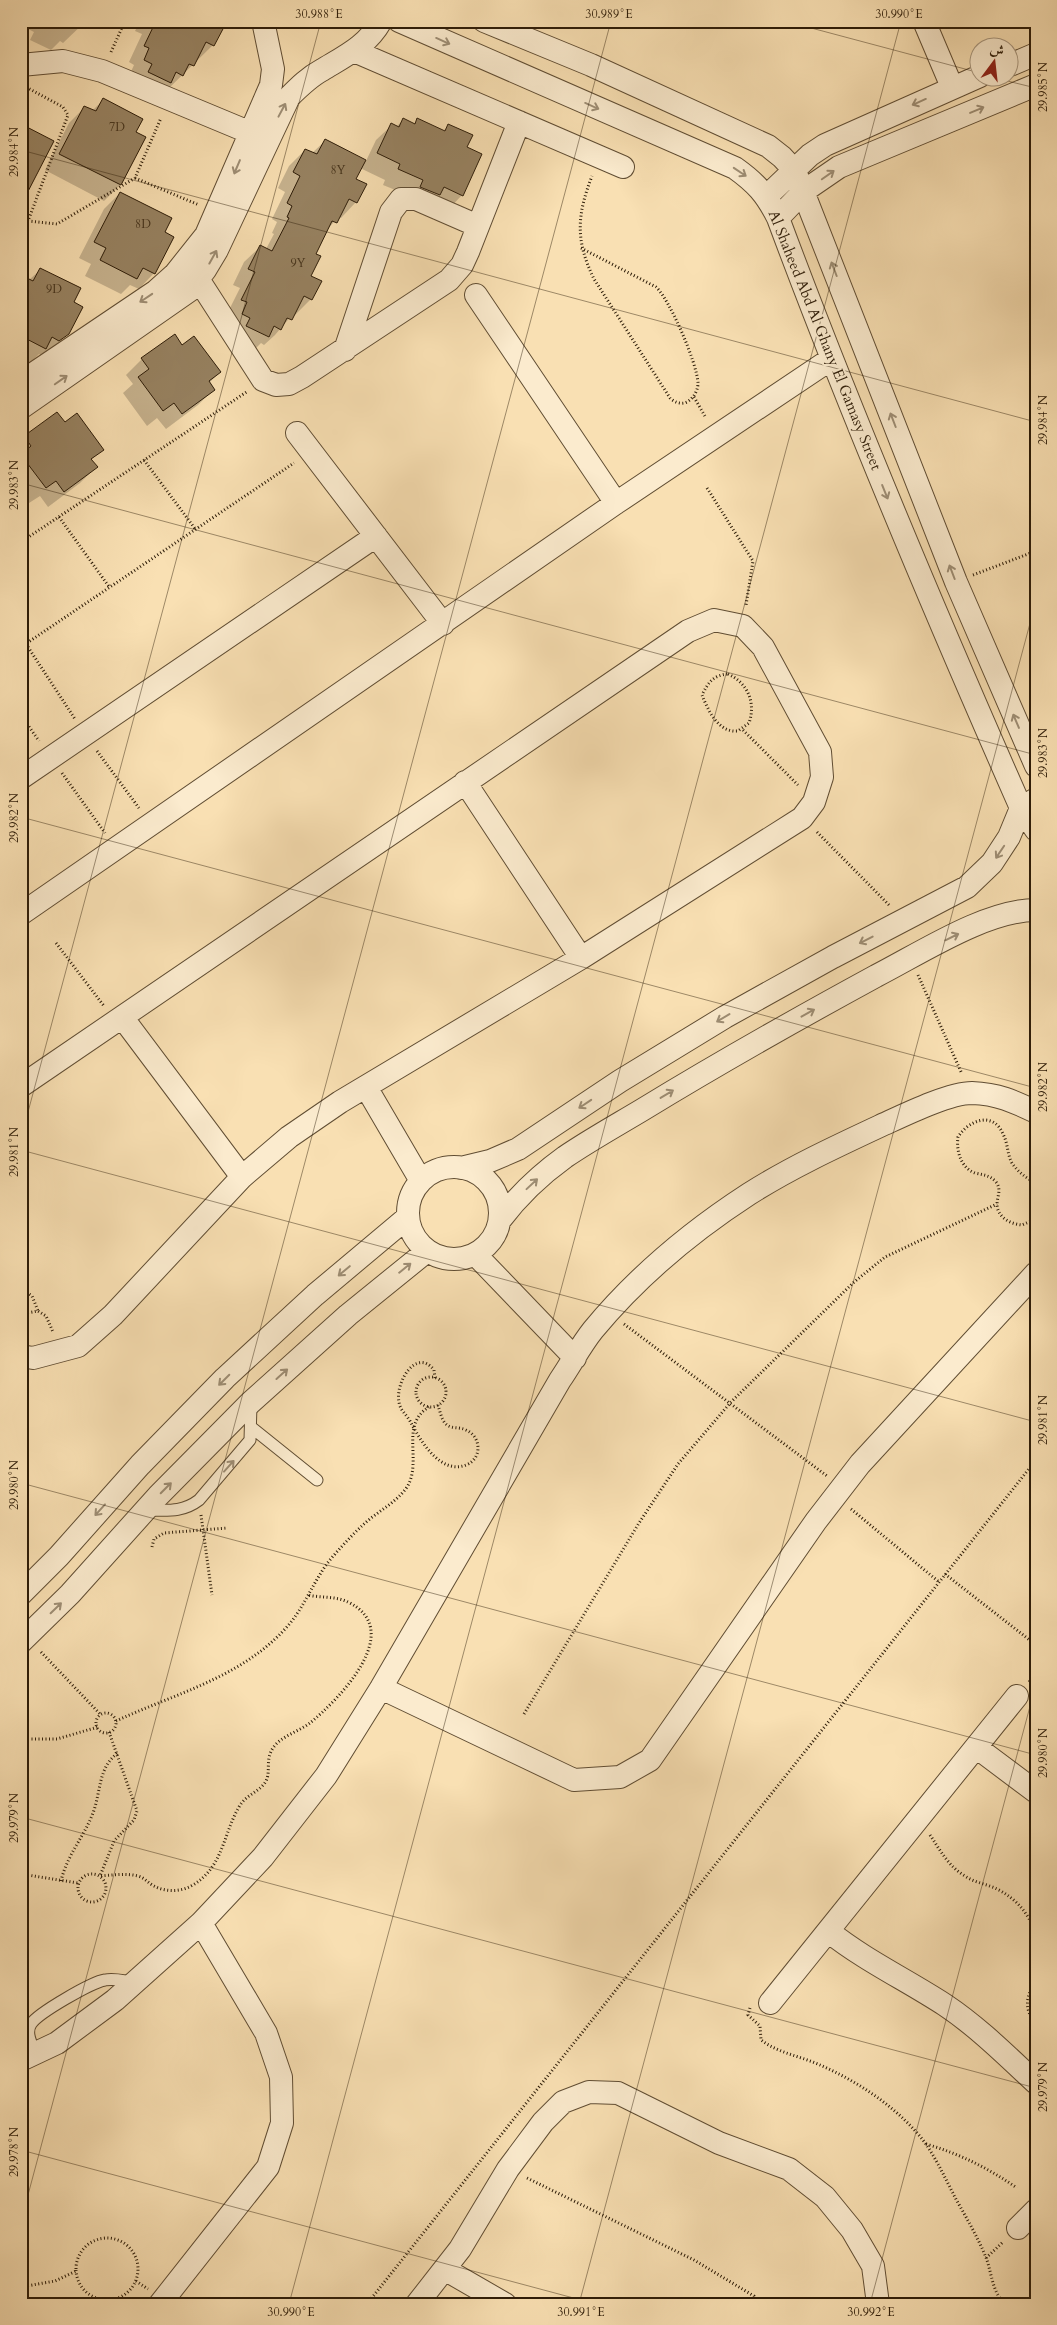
<svg xmlns="http://www.w3.org/2000/svg" width="1057" height="2325" viewBox="0 0 1057 2325" font-family="Cardo,Amiri,serif">
<style>
.shadow{fill:#0003}
.building{fill:#978261;stroke:#2d1c08}
.lines{fill:none;stroke-linecap:round;stroke-linejoin:round}
.lane-casing{stroke:#604d33;stroke-width:13}
.street-casing{stroke:#604d33;stroke-width:24}
.path{stroke:#2d1c08;stroke-width:3;stroke-dasharray:1 2.5;stroke-linecap:butt}
.lane{stroke:#fbebce;stroke-width:11}
.street{stroke:#fbebce;stroke-width:22}
.oneway{stroke:#9e8e75}
.ticks{fill:none;stroke:#2d1c08;stroke-width:1;stroke-opacity:0.45}
.labels{text-anchor:middle;stroke-width:4;stroke-linejoin:round;paint-order:stroke}
.number-label{font-size:12px;fill:#48361e}
.street-label{font-size:15px;fill:#2d1c08;stroke:#fbebce}
.neatline{fill:none;stroke:#2d1c08;stroke-width:2}
.ticks-label{font-size:12px;text-anchor:middle;fill:#2d1c08}
</style>
<rect width="100%" height="100%" fill="#f9e0b3"/>
<filter id="stains"><feTurbulence type="fractalNoise" baseFrequency=".004" numOctaves="4"/><feColorMatrix values="0 0 0 0 .2 0 0 0 0 .09 0 0 0 0 .02 0 0 0 .5 -.17"/></filter>
<radialGradient id="worn" r=".72"><stop offset=".6" stop-color="#630" stop-opacity="0"/><stop offset="1" stop-color="#630" stop-opacity=".3"/></radialGradient>
<!-- shadow -->
<path class="shadow" d="M 29,21 L 86,21 L 63,43 L 60,41 L 51,50 L 30,40 L 34,32 L 26,28 Z
M 140,21 L 212,21 L 213,45 L 166,91 L 129,76 L 134,65 L 129,62 L 142,34 L 135,31 Z
M 103,100 L 134,133 L 144,138 L 120,185 L 104,201 L 45,170 L 69,123 L 85,107 L 92,111 Z
M 403,120 L 413,124 L 418,120 L 443,131 L 449,125 L 465,148 L 462,195 L 447,211 L 383,185 L 385,180 L 360,168 L 355,179 L 356,202 L 341,218 L 338,217 L 323,235 L 314,254 L 310,276 L 311,299 L 295,315 L 293,314 L 275,335 L 264,345 L 261,343 L 252,352 L 226,316 L 240,288 L 233,285 L 244,262 L 260,247 L 266,249 L 274,234 L 272,233 L 277,222 L 272,219 L 285,192 L 278,188 L 289,166 L 305,150 L 312,153 L 325,141 L 366,161 L 376,140 L 392,125 L 396,127 Z
M 120,193 L 163,233 L 154,273 L 139,289 L 130,285 L 121,294 L 85,276 L 91,264 L 79,258 L 104,209 Z
M 41,269 L 72,302 L 68,333 L 52,349 L 42,356 L 39,354 L 29,364 L 21,360 L 21,278 L 29,280 Z
M 142,359 L 220,372 L 209,383 L 214,389 L 198,405 L 166,429 L 157,418 L 147,426 L 123,393 L 133,384 L 126,375 Z
M 57,414 L 64,424 L 102,449 L 91,460 L 96,467 L 80,483 L 48,507 L 40,496 L 29,503 L 21,492 L 21,441 Z"/>
<!-- building -->
<path class="building" d="M 156,21 L 213,21 L 224,27 L 214,46 L 206,42 L 194,66 L 189,64 L 183,76 L 176,72 L 171,83 L 148,72 L 152,64 L 144,60 L 149,48 L 144,46 Z
M 103,98 L 143,119 L 136,132 L 146,137 L 121,185 L 59,154 L 84,106 L 96,111 Z
M 403,118 L 415,124 L 417,118 L 445,131 L 448,124 L 473,135 L 467,147 L 482,154 L 463,196 L 444,187 L 440,195 L 420,187 L 423,180 L 398,169 L 400,164 L 377,153 L 391,123 L 399,127 Z
M 21,124 L 54,141 L 21,205 Z
M 325,139 L 366,160 L 356,179 L 367,184 L 357,203 L 349,199 L 337,223 L 332,221 L 316,254 L 321,256 L 311,276 L 322,281 L 312,300 L 304,296 L 292,320 L 287,318 L 281,330 L 274,326 L 269,337 L 246,326 L 250,318 L 242,314 L 247,302 L 241,300 L 255,272 L 248,269 L 260,245 L 272,251 L 289,218 L 287,217 L 292,206 L 287,203 L 300,176 L 293,172 L 305,149 L 317,154 Z
M 120,192 L 172,218 L 165,232 L 174,237 L 155,274 L 143,268 L 137,279 L 100,260 L 106,248 L 94,242 Z
M 40,268 L 81,288 L 74,302 L 83,307 L 69,334 L 59,341 L 52,337 L 46,349 L 21,336 L 21,275 L 33,281 Z
M 175,334 L 182,345 L 194,336 L 221,372 L 209,381 L 215,390 L 182,414 L 174,403 L 163,411 L 138,377 L 149,369 L 141,358 Z
M 57,412 L 65,422 L 77,413 L 104,450 L 91,459 L 98,467 L 64,492 L 56,481 L 46,488 L 21,455 L 31,446 L 24,436 Z"/>
<g class="lines">
<defs>
<path id="lane" d="M 251,1427 L 317,1480
M 146,1510 C 166,1510 182,1513 199,1500 L 250,1440 L 251,1404
M 35,2053 C 32,2044 25,2033 31,2024 C 38,2013 92,1982 105,1980 C 114,1978 124,1981 133,1982"/>
<path id="street" d="M 399,21 L 735,168 C 756,183 766,194 778,218 C 852,417 935,613 1021,808 L 1036,830
M 484,21 L 591,65 L 768,146 L 782,157 L 795,171 L 956,582 L 1036,766
M 924,21 L 952,87
M 354,51 L 623,167
M 21,65 L 63,61 L 102,71 L 251,133
M 1010,65 L 1036,54
M 767,196 L 810,155 L 825,145 L 980,76
M 778,218 L 804,191 L 839,167 L 1036,85
M 198,279 L 263,380 L 276,385 L 289,384 L 302,377 L 449,280 L 462,265 L 468,252 L 519,122
M 476,295 L 616,503
M 345,350 L 391,212 L 401,199 L 416,199 L 478,226
M 21,382 L 156,291 L 175,274 L 206,235 L 271,85 L 273,69 L 263,21
M 21,408 L 189,291 L 205,270 L 217,250 L 289,97 C 299,87 309,77 322,70 C 345,56 367,46 381,21
M 297,433 L 443,624
M 21,778 L 376,536
M 465,782 L 581,958
M 21,914 L 616,503 L 831,359
M 122,1017 L 242,1177
M 21,1086 L 688,631 L 714,620 L 743,626 L 763,647 L 820,752 L 822,777 L 814,802 L 802,818 L 581,958 L 340,1102 L 289,1137 L 242,1177 L 113,1315 L 78,1346 L 33,1358 L 21,1356
M 366,1087 L 421,1181
M408 1213a46 46 0 1 1 92 0a46 46 0 1 1-92 0Z
M 461,1168 L 490,1161 L 518,1149 L 620,1081 L 725,1017 L 833,957 L 967,887 L 992,863 L 1009,837 L 1021,808 L 1036,799
M 500,1220 C 518,1196 540,1175 565,1157 C 590,1140 617,1125 642,1110 C 719,1063 797,1019 876,976 C 921,953 986,910 1036,910
M 475,1254 L 575,1358
M 21,1594 L 59,1556 L 140,1465 L 225,1378 L 315,1295 L 408,1217
M 21,1642 L 70,1594 L 158,1496 L 250,1403 L 348,1315 L 427,1251
M 381,1688 L 574,1780 L 620,1777 L 650,1760 L 816,1521 L 860,1464 L 1036,1273
M 976,1747 L 1036,1792
M 828,1931 C 866,1961 905,1979 945,2005 C 978,2027 1007,2056 1036,2083
M 770,2003 L 1017,1696
M 21,2060 L 57,2043 L 115,2000 L 201,1923 L 263,1857 L 326,1776 L 381,1688 L 560,1380 C 571,1364 581,1345 593,1330 C 636,1278 692,1231 749,1194 C 790,1168 835,1147 880,1126 C 902,1116 948,1093 972,1093 C 998,1094 1013,1101 1036,1112
M 1018,2228 L 1036,2210
M 446,2270 L 505,2304
M 160,2304 L 268,2167 L 282,2123 L 281,2077 L 266,2033 L 201,1923
M 417,2304 L 460,2249 L 508,2169 L 543,2122 L 563,2102 L 589,2092 L 618,2093 L 719,2143 L 789,2169 L 825,2197 L 852,2230 L 873,2266 L 878,2304"/>
</defs>
<!-- lane casing -->
<use href="#lane" class="lane-casing"/>
<!-- street casing -->
<use href="#street" class="street-casing"/>
<!-- path -->
<path class="path" d="M 111,52 L 125,21
M 135,178 L 199,205
M 28,221 L 57,224 L 135,178 L 161,118
M 21,225 L 28,221 L 68,115 L 63,107 L 24,86
M 581,248 L 656,287 C 670,300 697,363 698,383 C 698,390 694,398 687,402 C 681,405 674,402 670,398 L 594,279 C 575,240 577,215 592,176
M 694,397 L 706,418
M 144,460 L 196,530
M 707,488 L 753,561 L 746,605
M 59,517 L 110,588
M 21,542 L 248,391
M 973,575 L 1036,551
M 26,644 L 75,719
M 21,647 L 294,463
M 728,674 C 748,683 756,703 749,723 L 738,731 C 718,733 708,710 702,695 C 708,683 713,675 728,674 Z
M 21,715 L 39,741
M 743,730 L 798,785
M 97,751 L 139,808
M 62,773 L 105,833
M 817,832 L 890,906
M 56,943 L 104,1006
M 918,975 L 962,1074
M 1036,1183 C 1026,1178 1018,1172 1012,1163 C 1007,1154 1008,1143 1003,1134 C 993,1110 968,1121 958,1137 C 956,1151 961,1168 975,1173 C 983,1175 990,1175 996,1182 C 1002,1190 997,1196 997,1205 C 998,1218 1011,1224 1022,1225 L 1036,1219
M 21,1288 L 32,1296 L 38,1311
M 21,1314 L 38,1311 L 46,1316 L 53,1332
M 624,1324 L 827,1476
M416 1392a15 15 0 1 1 30 0a15 15 0 1 1-30 0Z
M 435,1378 L 434,1370 C 416,1347 395,1383 399,1402 C 400,1410 406,1414 410,1421 C 420,1440 440,1475 466,1465 C 482,1459 482,1437 466,1430 C 458,1426 451,1430 445,1423 C 441,1418 440,1411 438,1405
M 851,1509 L 939,1582
M 201,1515 L 212,1595
M 152,1547 L 154,1539 L 164,1533 L 227,1528
M 945,1574 L 1036,1645
M 41,1652 L 101,1715
M 1029,1682 L 1036,1675
M96 1723a10 10 0 1 1 20 0a10 10 0 1 1-20 0Z
M 524,1714 L 639,1523 L 678,1464 L 731,1402 L 853,1283 L 885,1257 L 997,1204
M 116,1721 C 174,1694 240,1678 285,1629 C 306,1607 314,1577 335,1554 C 344,1544 354,1533 364,1524 C 378,1511 396,1503 407,1487 C 423,1461 399,1425 429,1407
M 109,1732 L 137,1811 L 134,1820 L 114,1841 L 100,1876 C 113,1875 126,1873 138,1876 C 145,1878 148,1883 154,1886 C 165,1892 180,1892 191,1886 C 223,1869 223,1834 239,1807 C 245,1795 260,1792 266,1781 C 271,1771 265,1760 273,1748 C 281,1736 298,1732 310,1723 C 338,1700 407,1631 348,1602 C 336,1596 321,1598 307,1595
M 21,1739 L 57,1739 L 98,1727
M 930,1835 C 940,1850 949,1867 965,1876 C 975,1883 987,1884 997,1889 C 1017,1899 1029,1914 1036,1934
M78 1888a14 14 0 1 1 28 0a14 14 0 1 1-28 0Z
M 21,1874 L 78,1883
M 61,1881 C 67,1855 84,1837 93,1813 C 101,1792 98,1767 118,1753
M 1036,1976 C 1029,1996 1021,2005 1036,2024
M 750,2008 L 748,2015 L 760,2026 L 761,2040 C 778,2053 800,2056 820,2065 C 859,2082 900,2109 926,2144 C 938,2162 947,2182 957,2201 C 967,2219 977,2236 985,2255 C 992,2271 991,2291 1005,2304
M 926,2144 C 960,2154 988,2168 1017,2188
M 527,2178 L 694,2260 L 754,2296 L 757,2304
M76 2269a31 31 0 1 1 62 0a31 31 0 1 1-62 0Z
M 986,2258 L 1003,2242
M 136,2281 L 148,2289
M 21,2287 L 55,2281 L 76,2271
M 367,2304 L 1036,1460"/>
<!-- lane -->
<use href="#lane" class="lane"/>
<!-- street -->
<use href="#street" class="street"/>
</g>
<!-- one-way arrows -->
<defs><path id="oneway-shaft" d="M-6 0H5M1.5-3L5.5 0L1.5 3" fill="none" stroke-width="1.6" stroke-linecap="round" stroke-linejoin="round" transform="scale(1.25)"/></defs>
<g class="oneway">
<use href="#oneway-shaft" transform="translate(443 41) rotate(24)"/>
<use href="#oneway-shaft" transform="translate(919 102) rotate(156)"/>
<use href="#oneway-shaft" transform="translate(592 106) rotate(24)"/>
<use href="#oneway-shaft" transform="translate(282 110) rotate(-62)"/>
<use href="#oneway-shaft" transform="translate(977 110) rotate(-23)"/>
<use href="#oneway-shaft" transform="translate(237 167) rotate(113)"/>
<use href="#oneway-shaft" transform="translate(740 172) rotate(34)"/>
<use href="#oneway-shaft" transform="translate(828 175) rotate(-35)"/>
<use href="#oneway-shaft" transform="translate(213 257) rotate(-61)"/>
<use href="#oneway-shaft" transform="translate(834 269) rotate(-111)"/>
<use href="#oneway-shaft" transform="translate(146 298) rotate(146)"/>
<use href="#oneway-shaft" transform="translate(61 380) rotate(-35)"/>
<use href="#oneway-shaft" transform="translate(893 420) rotate(-111)"/>
<use href="#oneway-shaft" transform="translate(885 492) rotate(68)"/>
<use href="#oneway-shaft" transform="translate(952 572) rotate(-111)"/>
<use href="#oneway-shaft" transform="translate(1016 721) rotate(-113)"/>
<use href="#oneway-shaft" transform="translate(1000 852) rotate(124)"/>
<use href="#oneway-shaft" transform="translate(952 937) rotate(-26)"/>
<use href="#oneway-shaft" transform="translate(866 940) rotate(153)"/>
<use href="#oneway-shaft" transform="translate(808 1013) rotate(-29)"/>
<use href="#oneway-shaft" transform="translate(723 1018) rotate(149)"/>
<use href="#oneway-shaft" transform="translate(667 1094) rotate(-31)"/>
<use href="#oneway-shaft" transform="translate(585 1104) rotate(146)"/>
<use href="#oneway-shaft" transform="translate(532 1184) rotate(-43)"/>
<use href="#oneway-shaft" transform="translate(405 1268) rotate(-39)"/>
<use href="#oneway-shaft" transform="translate(344 1271) rotate(140)"/>
<use href="#oneway-shaft" transform="translate(282 1374) rotate(-42)"/>
<use href="#oneway-shaft" transform="translate(224 1380) rotate(135)"/>
<use href="#oneway-shaft" transform="translate(229 1466) rotate(-48)"/>
<use href="#oneway-shaft" transform="translate(166 1488) rotate(-45)"/>
<use href="#oneway-shaft" transform="translate(100 1510) rotate(132)"/>
<use href="#oneway-shaft" transform="translate(56 1608) rotate(-44)"/>
</g>
<!-- ticks -->
<path class="ticks" d="M 785,21 L 980,73M 21,55 L 30,21M 995,78 L 1036,88M 21,150 L 1036,422M 21,483 L 1036,755M 21,817 L 1036,1088M 21,1138 L 321,21M 21,1150 L 1036,1422M 21,1483 L 1036,1755M 21,1817 L 1036,2088M 21,2150 L 596,2304M 21,2221 L 611,21M 289,2304 L 901,21M 579,2304 L 1036,601M 870,2304 L 1036,1684"/>
<g class="labels">
<!-- number labels -->
<g class="number-label">
<text x="117" y="131">7D</text>
<text x="338" y="174">8Y</text>
<text x="143" y="228">8D</text>
<text x="298" y="267">9Y</text>
<text x="54" y="293">9D</text>
</g>
<!-- street labels -->
<g class="street-label">
<text transform="translate(825 340) rotate(68)" y="5">Al Shaheed Abd Al Ghany El Gamasy Street</text>
</g>
</g>
<!-- margin -->
<rect width="1057" height="2325" fill="none" stroke="#f9e0b3" stroke-width="55"/>
<!-- north arrow -->
<g transform="translate(994 62) rotate(15)"><circle r="24" fill="#fbebce" stroke="#a9987f"/>
<path d="M0-4L9 19L0 12L-9 19Z" fill="#8f2418"/>
<text y="-8" font-size="14" font-weight="bold" text-anchor="middle" fill="#2d1c08">ش</text>
</g>
<rect x="28" y="28" width="1002" height="2270" class="neatline"/>
<g class="ticks-label">
<text x="319" y="18">30.988°E</text>
<text x="609" y="18">30.989°E</text>
<text x="899" y="18">30.990°E</text>
<text transform="translate(1043 87) rotate(-90)" y="4">29.985°N</text>
<text transform="translate(14 152) rotate(-90)" y="4">29.984°N</text>
<text transform="translate(1043 420) rotate(-90)" y="4">29.984°N</text>
<text transform="translate(14 485) rotate(-90)" y="4">29.983°N</text>
<text transform="translate(1043 753) rotate(-90)" y="4">29.983°N</text>
<text transform="translate(14 818) rotate(-90)" y="4">29.982°N</text>
<text transform="translate(1043 1087) rotate(-90)" y="4">29.982°N</text>
<text transform="translate(14 1152) rotate(-90)" y="4">29.981°N</text>
<text transform="translate(1043 1420) rotate(-90)" y="4">29.981°N</text>
<text transform="translate(14 1485) rotate(-90)" y="4">29.980°N</text>
<text transform="translate(1043 1753) rotate(-90)" y="4">29.980°N</text>
<text transform="translate(14 1818) rotate(-90)" y="4">29.979°N</text>
<text transform="translate(1043 2087) rotate(-90)" y="4">29.979°N</text>
<text transform="translate(14 2152) rotate(-90)" y="4">29.978°N</text>
<text x="291" y="2316">30.990°E</text>
<text x="581" y="2316">30.991°E</text>
<text x="871" y="2316">30.992°E</text>
</g>
<rect width="100%" height="100%" filter="url(#stains)"/>
<rect width="100%" height="100%" fill="url(#worn)"/>
</svg>
